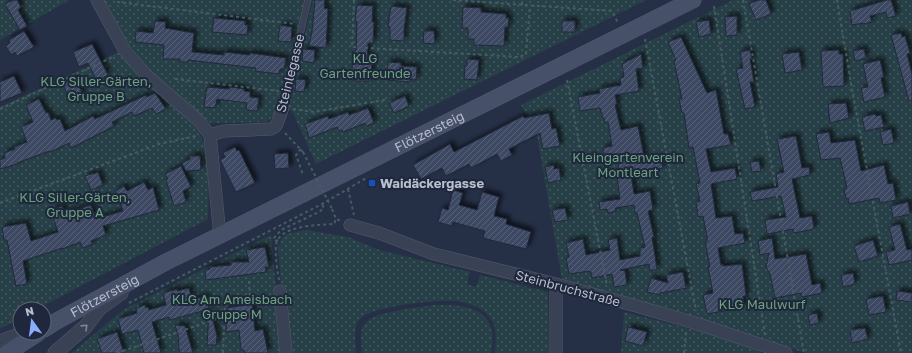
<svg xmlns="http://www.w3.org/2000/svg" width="912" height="353" viewBox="0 0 912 353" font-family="'Golos Text',sans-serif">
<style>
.grass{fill:url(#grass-dots)}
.building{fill:url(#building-hatch);stroke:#20293d;filter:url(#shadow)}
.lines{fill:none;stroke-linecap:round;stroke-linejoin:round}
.service-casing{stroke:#525a6d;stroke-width:7}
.minor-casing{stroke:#525a6d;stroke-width:13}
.tertiary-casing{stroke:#525a6d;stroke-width:15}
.secondary-casing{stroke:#525a6d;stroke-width:17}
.path{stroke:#455d62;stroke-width:2;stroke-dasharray:3 3;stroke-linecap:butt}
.service{stroke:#394255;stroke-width:6}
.minor{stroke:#394255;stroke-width:12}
.tertiary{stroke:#394255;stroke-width:14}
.secondary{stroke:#475069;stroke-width:16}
.path-bridge{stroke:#455d62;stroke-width:2;stroke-dasharray:3 3;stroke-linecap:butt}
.oneway{stroke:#7e8698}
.transit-dot{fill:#1a4fb4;stroke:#1e273b;stroke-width:1.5}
.labels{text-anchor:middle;stroke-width:4;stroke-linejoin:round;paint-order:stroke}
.park-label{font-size:13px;fill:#6ca27e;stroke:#1e273b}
.street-label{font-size:13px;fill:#b7bece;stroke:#1e273b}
.poi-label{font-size:13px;font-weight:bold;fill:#b7bece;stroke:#1e273b;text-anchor:start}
</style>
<defs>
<pattern id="grass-dots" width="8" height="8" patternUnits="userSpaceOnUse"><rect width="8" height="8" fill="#274047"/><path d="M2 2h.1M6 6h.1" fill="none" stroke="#445a60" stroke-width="1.8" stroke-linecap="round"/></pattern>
<pattern id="building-hatch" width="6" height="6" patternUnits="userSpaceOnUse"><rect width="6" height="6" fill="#3e4a63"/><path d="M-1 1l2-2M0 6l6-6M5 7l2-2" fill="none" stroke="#586278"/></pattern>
<filter id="shadow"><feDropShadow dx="3.5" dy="-3.5" stdDeviation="2" flood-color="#0009"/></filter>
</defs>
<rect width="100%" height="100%" fill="#252f46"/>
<!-- grass -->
<path class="grass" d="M 0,0 L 69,0 L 0,40 Z
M 103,0 L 307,0 L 280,107 C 276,114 272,119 265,122 L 210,123 L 148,69 L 133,51 Z
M 313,0 L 646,0 L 316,164 L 292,111 L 287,110 Z
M 733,0 L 912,0 L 912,353 L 806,353 L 562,279 L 537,135 L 521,105 Z
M 121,51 C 136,66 150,81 164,95 C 179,110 197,125 205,145 C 211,164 208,198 208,219 L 37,309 L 20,309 L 20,318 L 0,329 L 0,107 Z
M 306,230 L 348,237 L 379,250 L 470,272 L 467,284 L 476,287 L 480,275 L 548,292 L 549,353 L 495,353 C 496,339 498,323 486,313 C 480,307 468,303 458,301 C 439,299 369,306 359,320 C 352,329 356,343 356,353 L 290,353 L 282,296 L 278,248 L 282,238 L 287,234 Z
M 271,235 L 282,353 L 72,353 L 123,310 Z
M 434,305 C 453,305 484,304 491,328 C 494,336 492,345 491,353 L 362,353 C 361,336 357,322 377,316 L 377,315 L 406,309 Z
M 624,312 L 744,343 L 762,353 L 621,353 Z"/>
<!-- building -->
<path class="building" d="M 13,0 L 17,0 L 21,7 L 18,10 L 27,26 L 20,30 L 5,4 Z
M 315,0 L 325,0 L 324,8 L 328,9 L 326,48 L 309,46 L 312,32 Z
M 758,0 L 766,0 L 771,14 L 756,20 L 749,4 Z
M 887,0 L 891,0 L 896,16 L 887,18 L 886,12 L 870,16 L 872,22 L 863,24 L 863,23 L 852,25 L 850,11 Z
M 357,5 L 373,6 L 372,22 L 374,22 L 373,43 L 368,43 L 367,60 L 372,60 L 371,81 L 353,81 L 355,73 L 352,72 L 353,51 L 356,51 L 357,21 L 355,21 Z
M 391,6 L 407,8 L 404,29 L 404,41 L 390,40 L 390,27 L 388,27 Z
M 463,7 L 481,8 L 481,12 L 506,14 L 506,18 L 509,18 L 508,27 L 505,27 L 504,46 L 474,45 L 474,39 L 468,39 L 468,28 L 462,28 Z
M 737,16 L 737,35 L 726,36 L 725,17 Z
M 214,18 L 245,21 L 245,25 L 248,25 L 247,35 L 212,32 Z
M 709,20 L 711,34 L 699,37 L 696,22 Z
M 155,21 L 166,22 L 165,28 L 194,33 L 192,52 L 224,55 L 224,52 L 250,55 L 250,53 L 286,58 L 284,69 L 280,69 L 279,74 L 255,71 L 256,68 L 188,60 L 188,62 L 180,62 L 180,59 L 163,59 L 164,45 L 135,42 L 136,31 L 153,33 Z
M 562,21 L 575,21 L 575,32 L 562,32 Z
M 280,25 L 292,27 L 291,42 L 278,41 Z
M 24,31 L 34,47 L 17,56 L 15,52 L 11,55 L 6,46 L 10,43 L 9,40 Z
M 424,31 L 434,31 L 435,44 L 423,43 Z
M 901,33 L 902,37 L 905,36 L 910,53 L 907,54 L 912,74 L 912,101 L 909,101 L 891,35 Z
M 681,37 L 707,93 L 716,90 L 724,134 L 728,134 L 731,145 L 706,149 L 711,172 L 735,168 L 737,179 L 711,184 L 716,218 L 732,216 L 735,234 L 743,233 L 745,243 L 718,248 L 721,265 L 723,264 L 723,266 L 742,264 L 746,296 L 743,296 L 744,307 L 707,314 L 703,295 L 713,293 L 708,267 L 710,267 L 705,242 L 707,242 L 707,237 L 703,216 L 698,217 L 696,202 L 700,201 L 696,184 L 700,183 L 693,147 L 689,148 L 684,113 L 682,113 L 679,99 L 682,99 L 674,61 L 676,60 L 668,42 Z
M 92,44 L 108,75 L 97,81 L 88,63 L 79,67 L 73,52 Z
M 303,49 L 315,50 L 314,63 L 302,61 Z
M 864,49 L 866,58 L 855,61 L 853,51 Z
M 750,50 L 752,59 L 750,59 L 754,82 L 750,82 L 755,107 L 745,109 L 736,69 L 743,68 L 740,52 Z
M 839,50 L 839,54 L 843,54 L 844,86 L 823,87 L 821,51 Z
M 799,52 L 802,70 L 785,73 L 782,54 Z
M 641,54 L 643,68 L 636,69 L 639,91 L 615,95 L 617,104 L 615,105 L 621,130 L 638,126 L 645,161 L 661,158 L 663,168 L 631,174 L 634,194 L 650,191 L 653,210 L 648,211 L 654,237 L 652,237 L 657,269 L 650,271 L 649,264 L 620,270 L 625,271 L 627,285 L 614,287 L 612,274 L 592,278 L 591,272 L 590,272 L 589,271 L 569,274 L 566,258 L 569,257 L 566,243 L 583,239 L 586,255 L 610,250 L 608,240 L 617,238 L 620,260 L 640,256 L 640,248 L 645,247 L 637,213 L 635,213 L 634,205 L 615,208 L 616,211 L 608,213 L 607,209 L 600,210 L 599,202 L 620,199 L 617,176 L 620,175 L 617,158 L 605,160 L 603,148 L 612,146 L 608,122 L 605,123 L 604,118 L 603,118 L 600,108 L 580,111 L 578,97 L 600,93 L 599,89 L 621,85 L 620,78 L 624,77 L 622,64 Z
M 467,59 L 479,60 L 477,80 L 464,79 L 465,66 L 467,66 Z
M 880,60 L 884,77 L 881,78 L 885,97 L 864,102 L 861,88 L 868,87 L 863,64 Z
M 388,62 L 401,63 L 401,66 L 417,67 L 416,80 L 410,79 L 410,82 L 387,80 Z
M 14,76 L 22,93 L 0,102 L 0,82 Z
M 75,78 L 83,95 L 70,100 L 63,85 L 66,83 L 66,82 Z
M 296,79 L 306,80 L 304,92 L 295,91 Z
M 207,87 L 229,89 L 230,87 L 244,89 L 244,91 L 250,92 L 250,97 L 259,98 L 257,111 L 246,110 L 247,103 L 217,99 L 215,108 L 204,107 Z
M 155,93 L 166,109 L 156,114 L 152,108 L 134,116 L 132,112 L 112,122 L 114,126 L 71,148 L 69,143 L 50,152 L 49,151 L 17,163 L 17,164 L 0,169 L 0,160 L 5,158 L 4,153 L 15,149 L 14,147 L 27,142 L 21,127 L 33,122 L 26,105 L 39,99 L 46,113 L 48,112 L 51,120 L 56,118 L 57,120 L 60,119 L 65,131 L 93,116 L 95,119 L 146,95 L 147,97 Z
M 405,96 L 409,106 L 394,113 L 389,103 Z
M 846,103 L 849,118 L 830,123 L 828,104 Z
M 368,108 L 374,123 L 366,126 L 365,123 L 343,132 L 342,130 L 339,131 L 337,127 L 309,138 L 305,124 L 328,116 L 329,119 L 348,112 L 349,115 Z
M 549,113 L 552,129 L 556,128 L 560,146 L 543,149 L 540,133 L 509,149 L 512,155 L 501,161 L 497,154 L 471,168 L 469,164 L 446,176 L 442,168 L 421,179 L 413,165 L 450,144 L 454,152 L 523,116 L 524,118 Z
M 875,114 L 876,116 L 881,115 L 884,127 L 865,131 L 862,117 Z
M 891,129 L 894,143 L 883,145 L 880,132 Z
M 829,132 L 831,143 L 855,140 L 861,171 L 884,165 L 888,184 L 893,183 L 896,200 L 880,203 L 879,198 L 849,204 L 848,198 L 846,199 L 844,189 L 847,188 L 840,158 L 821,160 L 816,134 Z
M 796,136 L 802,168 L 809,167 L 810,175 L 792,179 L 800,218 L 812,216 L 814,229 L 794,233 L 793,229 L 767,234 L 765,220 L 786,217 L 781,196 L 752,201 L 750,192 L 778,187 L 776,174 L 784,172 L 777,139 Z
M 235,147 L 237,151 L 239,150 L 255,183 L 236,192 L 220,160 L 225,157 L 223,153 Z
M 288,153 L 289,168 L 275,169 L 274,154 Z
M 190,156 L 200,156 L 201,170 L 186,171 L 182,163 L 190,159 Z
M 759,161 L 761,171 L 752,172 L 750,162 Z
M 554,165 L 554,169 L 559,168 L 561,180 L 548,183 L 545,167 Z
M 181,166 L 191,187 L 183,191 L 186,202 L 174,206 L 166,180 L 168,179 L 165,174 Z
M 98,172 L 103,185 L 91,190 L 85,176 L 94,173 L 94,174 Z
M 144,182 L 148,190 L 153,187 L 159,210 L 103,226 L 106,235 L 91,241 L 93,244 L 83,248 L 80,242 L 62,249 L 62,248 L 23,261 L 27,284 L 16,286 L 7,240 L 4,240 L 2,227 L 26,223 L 31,241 L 58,232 L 51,210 L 62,206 L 65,213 L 91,205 L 96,219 L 123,211 L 120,201 L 115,191 L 124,186 L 127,191 Z
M 453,190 L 463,193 L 459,205 L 477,210 L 482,192 L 499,197 L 494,216 L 507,219 L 506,224 L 531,232 L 526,249 L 483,238 L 485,231 L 453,222 L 452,226 L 438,222 L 442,208 L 448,210 Z
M 908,202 L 910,214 L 893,218 L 891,206 Z
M 565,208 L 568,220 L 555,222 L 552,210 Z
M 900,224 L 907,250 L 912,249 L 912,260 L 889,265 L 886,252 L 895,250 L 889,227 Z
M 772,238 L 775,259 L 806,254 L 812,285 L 820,283 L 822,293 L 802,297 L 801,293 L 775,298 L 770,274 L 766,267 L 769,253 L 760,255 L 758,241 Z
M 873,240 L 878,256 L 859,262 L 854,246 Z
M 265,247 L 269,267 L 265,267 L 266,272 L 206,280 L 205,270 L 210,269 L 210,267 L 231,265 L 231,262 L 249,262 L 246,250 Z
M 683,272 L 686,288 L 687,288 L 660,293 L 660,295 L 647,292 L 651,278 L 668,283 L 666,275 Z
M 853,273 L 855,284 L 843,287 L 841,275 Z
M 189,288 L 192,300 L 206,296 L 209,309 L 170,320 L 169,317 L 152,322 L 161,353 L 144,353 L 138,330 L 122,334 L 118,319 L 137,313 L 136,308 L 145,305 L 146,308 L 148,307 L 149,310 L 166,305 L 163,293 L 177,289 L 177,291 Z
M 897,291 L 912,293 L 912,302 L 896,300 Z
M 883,296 L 886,312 L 869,315 L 866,299 Z
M 252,304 L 255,331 L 263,329 L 268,353 L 245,353 L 244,350 L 241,350 L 239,330 L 226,332 L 227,308 Z
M 209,313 L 211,313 L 217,336 L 216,345 L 207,345 Z
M 817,313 L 819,323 L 810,325 L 808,315 Z
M 175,325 L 185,326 L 193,353 L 180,353 L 178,344 L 179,344 L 178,339 L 179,339 Z
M 628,327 L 647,332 L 643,346 L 625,341 Z
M 865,328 L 868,339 L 852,343 L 850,330 Z
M 117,332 L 124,353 L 102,353 L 97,339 Z"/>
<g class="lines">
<defs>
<path id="service" d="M 283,107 L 308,0"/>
<path id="minor" d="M 97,0 L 125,51 L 146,75 L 197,119 L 210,135 L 220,236
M 210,135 L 224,131 L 271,129 L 275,127 L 277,124 L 283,107
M 350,225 L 379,233 L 434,254 L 556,284 L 636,306 L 698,324 L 786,353
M 280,291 L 286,353
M 556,353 L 556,284"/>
<path id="tertiary" d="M 0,342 L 24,333
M 55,353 L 86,326 L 100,308 L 121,293"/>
<g id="secondary">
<path id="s1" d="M 44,329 L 55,322 L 166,262 L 693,0"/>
<path d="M 7,353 L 38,333"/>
</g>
</defs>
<!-- service casing -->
<use href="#service" class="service-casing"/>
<!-- minor casing -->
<use href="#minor" class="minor-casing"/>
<!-- tertiary casing -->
<use href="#tertiary" class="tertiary-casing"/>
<!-- secondary casing -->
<use href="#secondary" class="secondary-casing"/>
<!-- path -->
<path class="path" d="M 354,0 L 352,47 L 519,57 L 526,54 L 530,6
M 453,0 L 612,11 L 618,23
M 743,0 L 804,353
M 837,0 L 852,89 L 901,353
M 117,2 L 295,24
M 522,5 L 522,0
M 714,6 L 765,335
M 645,39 L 696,311
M 175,79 L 279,91
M 567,80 L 607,286
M 0,109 L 115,56
M 293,109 L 314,112 L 385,100
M 285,133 L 303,152
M 301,149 L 296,155 L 302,172 L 302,176
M 348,189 L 354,215
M 0,203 L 159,144 L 196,136
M 332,209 L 336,219 L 341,221
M 278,240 L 275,241 L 274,238 L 281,230 L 319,212 L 324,208 L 322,204
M 279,280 C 277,269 275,256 276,245 C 279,225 319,225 334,224 L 336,219
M 249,281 L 250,298
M 129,303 L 322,204 L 368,177
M 117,353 L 225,316
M 223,353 L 225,302 L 269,295
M 684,353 L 686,332"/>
<!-- service -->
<use href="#service" class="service"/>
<!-- minor -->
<use href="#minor" class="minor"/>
<!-- tertiary -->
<use href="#tertiary" class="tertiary"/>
<!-- secondary -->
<use href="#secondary" class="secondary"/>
<!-- path-bridge -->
<path class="path-bridge" d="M 303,152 L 332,209"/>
</g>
<!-- one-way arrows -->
<defs><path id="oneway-chevron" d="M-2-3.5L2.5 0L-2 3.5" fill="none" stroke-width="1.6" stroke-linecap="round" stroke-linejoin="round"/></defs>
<use class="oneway" href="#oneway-chevron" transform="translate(85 327) rotate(-44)"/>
<!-- markers -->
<rect class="transit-dot" x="368" y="179" width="8" height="8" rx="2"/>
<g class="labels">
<!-- park labels -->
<g class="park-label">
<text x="365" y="63">KLG<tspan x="365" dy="15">Gartenfreunde</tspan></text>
<text x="96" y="86">KLG Siller-Gärten,<tspan x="96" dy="15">Gruppe B</tspan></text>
<text x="628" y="162">Kleingartenverein<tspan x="628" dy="15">Montleart</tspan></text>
<text x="75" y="202">KLG Siller-Gärten,<tspan x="75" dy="15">Gruppe A</tspan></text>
<text x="232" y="304">KLG Am Ameisbach<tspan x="232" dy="15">Gruppe M</tspan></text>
<text x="762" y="309">KLG Maulwurf</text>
</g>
<!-- street labels -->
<g class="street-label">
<text transform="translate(290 73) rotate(-76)" y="5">Steinlegasse</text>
<text dy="5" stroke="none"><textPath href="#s1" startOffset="433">Flötzersteig</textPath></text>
<text transform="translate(568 288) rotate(15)" y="5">Steinbruchstraße</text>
<text dy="5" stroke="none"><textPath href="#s1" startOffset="69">Flötzersteig</textPath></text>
</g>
<!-- poi labels -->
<g class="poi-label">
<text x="380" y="188">Waidäckergasse</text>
</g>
</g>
<!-- north arrow -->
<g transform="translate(32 321) rotate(346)"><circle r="19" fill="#1e273b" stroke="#5b6376"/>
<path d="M0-3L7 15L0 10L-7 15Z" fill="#8cadff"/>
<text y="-6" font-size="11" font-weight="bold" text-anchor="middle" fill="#b7bece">N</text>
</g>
</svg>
